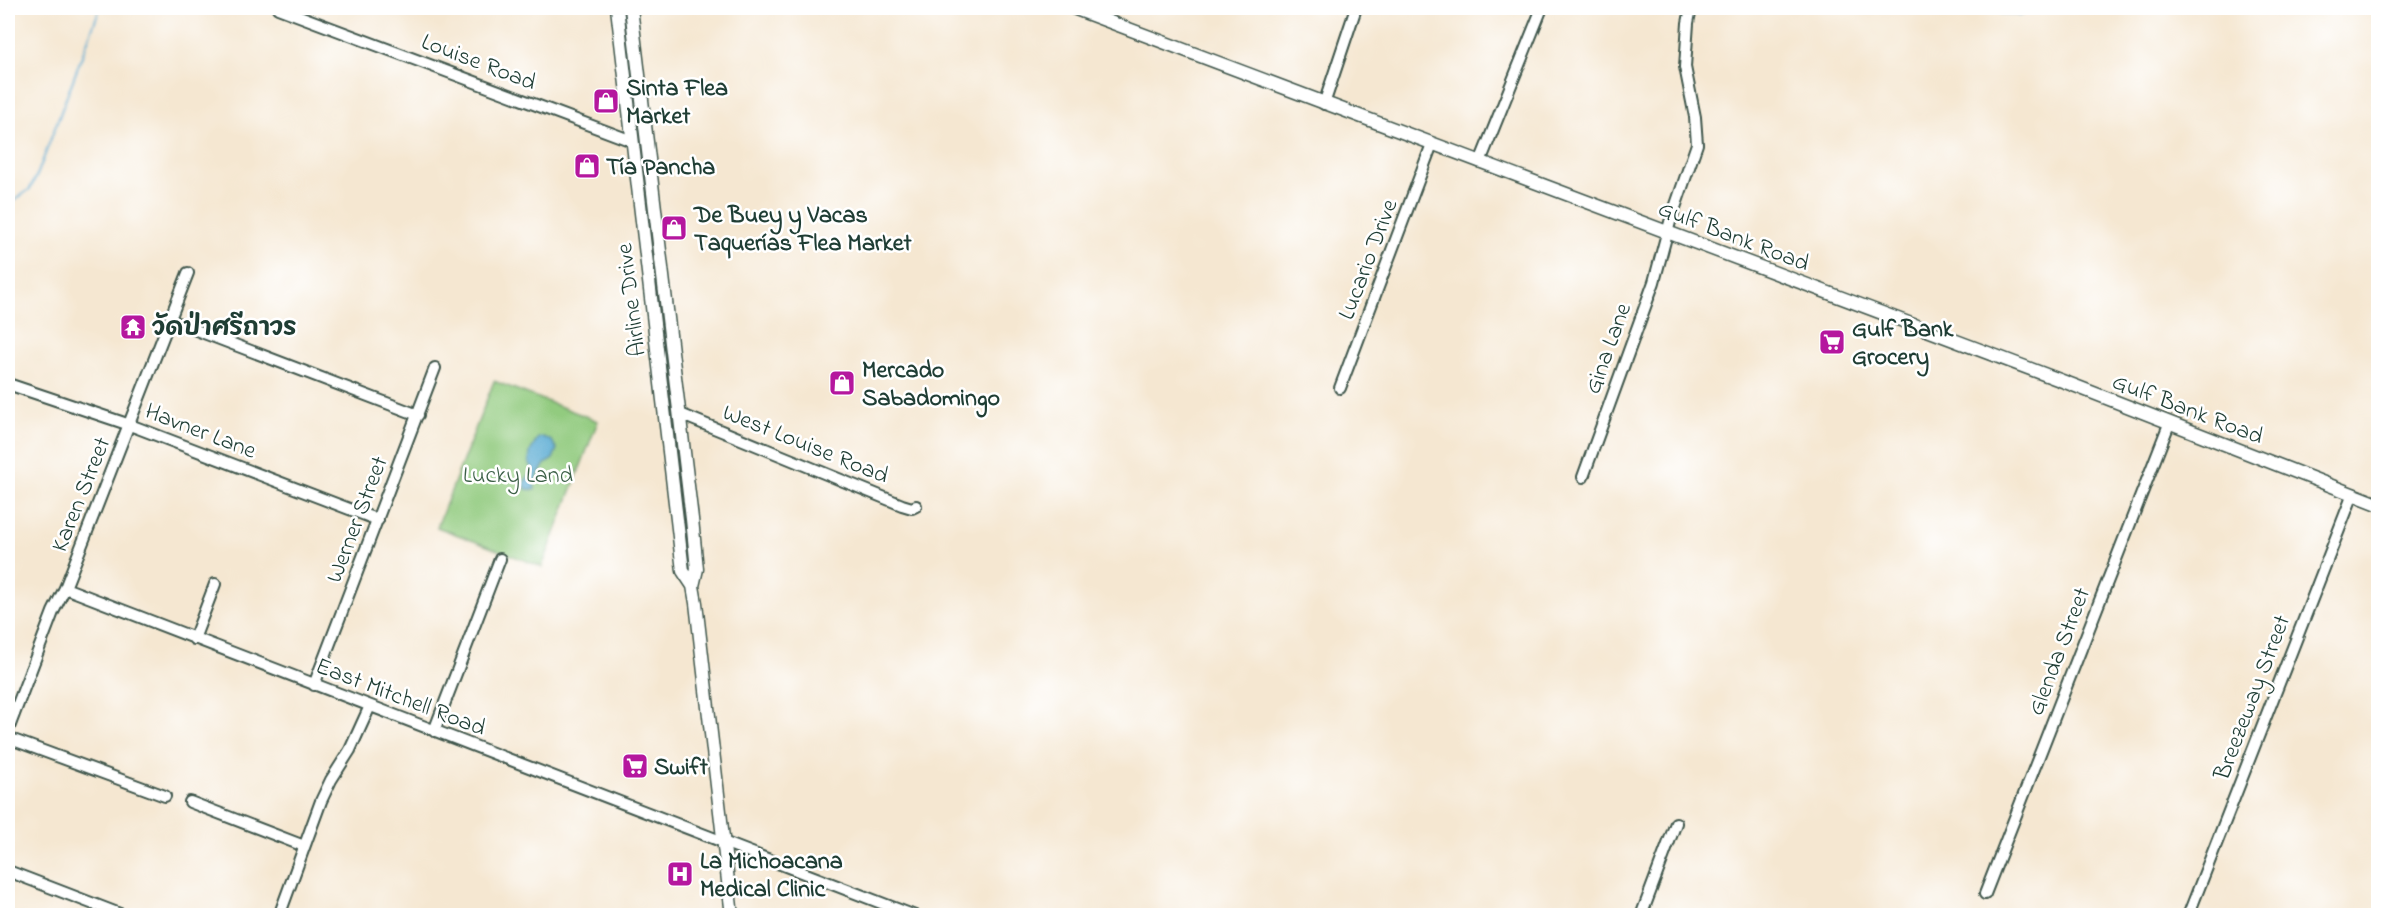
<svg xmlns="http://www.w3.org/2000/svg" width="2386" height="923" viewBox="0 0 2386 923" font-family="'Indie Flower','Playpen Sans Thai',sans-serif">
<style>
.green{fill:#92cb7f;stroke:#58845a;stroke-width:1.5}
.water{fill:#55a9d1;stroke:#3a7382;stroke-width:1.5}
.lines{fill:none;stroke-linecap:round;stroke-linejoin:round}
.stream{stroke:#55a9d1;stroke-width:2}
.river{stroke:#55a9d1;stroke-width:15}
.minor-casing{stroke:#3f564c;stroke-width:14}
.major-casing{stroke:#3f564c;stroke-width:15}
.minor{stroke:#fff;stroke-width:10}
.major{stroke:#fff;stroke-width:12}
.labels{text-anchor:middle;stroke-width:5;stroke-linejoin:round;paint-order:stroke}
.street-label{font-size:24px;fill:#1f3d34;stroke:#fff}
.poi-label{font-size:24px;font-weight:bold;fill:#1f3d34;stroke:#fff;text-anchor:start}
.park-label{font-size:24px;fill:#3c6047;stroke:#fff}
</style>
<rect width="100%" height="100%" fill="#fff"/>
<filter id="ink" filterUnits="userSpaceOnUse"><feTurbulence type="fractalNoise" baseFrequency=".0167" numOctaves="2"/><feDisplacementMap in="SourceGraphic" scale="12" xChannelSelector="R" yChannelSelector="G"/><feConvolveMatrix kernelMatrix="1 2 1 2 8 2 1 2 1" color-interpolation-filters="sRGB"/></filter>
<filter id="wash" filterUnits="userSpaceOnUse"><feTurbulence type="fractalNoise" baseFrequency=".008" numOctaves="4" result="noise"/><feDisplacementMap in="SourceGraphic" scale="24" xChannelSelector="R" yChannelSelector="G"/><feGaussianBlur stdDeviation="1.35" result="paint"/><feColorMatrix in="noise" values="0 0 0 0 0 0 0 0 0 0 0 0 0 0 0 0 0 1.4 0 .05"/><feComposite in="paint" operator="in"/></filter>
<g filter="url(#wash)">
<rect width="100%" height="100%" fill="#f5e7d1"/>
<!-- green -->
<path class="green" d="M 494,381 L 598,421 L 542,567 L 437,527 Z"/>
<!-- water -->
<path class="water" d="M 543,437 L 552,441 L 557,449 L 553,459 L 545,464 L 534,482 L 535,490 L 526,489 L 524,482 L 534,470 L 529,463 L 530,452 L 538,438 Z"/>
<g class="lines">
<!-- stream -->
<path class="stream" d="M 8,205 L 30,189 L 38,173 L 100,8"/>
<!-- river -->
<path class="river" d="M 2005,8 L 2019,8"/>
</g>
</g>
<g filter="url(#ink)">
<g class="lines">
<defs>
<path id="minor" d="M 278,8 L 632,141
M 1324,104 L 1356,8
M 1480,162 L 1542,8
M 170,320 L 418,415
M 8,384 L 130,425 L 378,520
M 1340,388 L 1432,144
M 680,414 L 902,505 L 912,508 L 916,506
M 1583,477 L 1654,282 L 1670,222 L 1697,144 L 1695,117 L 1685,67 L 1688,23 L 1691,8
M 65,588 L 915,916
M 194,639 L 215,584
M 314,685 L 435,368
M 8,730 L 53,612 L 65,588 L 188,273
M 434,731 L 500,559
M 8,738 L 165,796
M 190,802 L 304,846
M 8,871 L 125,916
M 1985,894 L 2169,424
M 279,916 L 321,801 L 331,780 L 350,750 L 370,706
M 1641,916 L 1676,823
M 2188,916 L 2353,494"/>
<path id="major" d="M 617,8 L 683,571 L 693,586 L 696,603 L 732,916
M 631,8 L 692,519 L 697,569 L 693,586
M 1073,8 L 2073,385 L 2378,504"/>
</defs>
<!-- minor casing -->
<use href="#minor" class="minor-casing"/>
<!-- major casing -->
<use href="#major" class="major-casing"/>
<!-- minor -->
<use href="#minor" class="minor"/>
<!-- major -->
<use href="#major" class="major"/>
</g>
</g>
<!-- icons -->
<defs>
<symbol id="shop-square" viewBox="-11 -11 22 22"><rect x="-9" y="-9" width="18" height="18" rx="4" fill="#b5179e" stroke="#fff"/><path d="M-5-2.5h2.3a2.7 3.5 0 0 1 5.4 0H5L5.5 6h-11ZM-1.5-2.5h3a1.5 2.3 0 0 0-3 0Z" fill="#fff"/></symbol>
<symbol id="temple-square" viewBox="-11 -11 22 22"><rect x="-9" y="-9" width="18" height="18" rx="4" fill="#b5179e" stroke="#fff"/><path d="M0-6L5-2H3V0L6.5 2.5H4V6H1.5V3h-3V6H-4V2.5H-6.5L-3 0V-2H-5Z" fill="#fff"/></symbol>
<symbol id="supermarket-square" viewBox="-11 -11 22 22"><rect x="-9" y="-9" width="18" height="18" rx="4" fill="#b5179e" stroke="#fff"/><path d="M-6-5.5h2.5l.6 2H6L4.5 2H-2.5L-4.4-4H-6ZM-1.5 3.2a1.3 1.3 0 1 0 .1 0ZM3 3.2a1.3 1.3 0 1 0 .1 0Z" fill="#fff"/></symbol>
<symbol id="hospital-square" viewBox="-11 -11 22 22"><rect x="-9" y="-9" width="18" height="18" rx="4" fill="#b5179e" stroke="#fff"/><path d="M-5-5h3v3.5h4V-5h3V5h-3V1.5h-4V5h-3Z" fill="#fff"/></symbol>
</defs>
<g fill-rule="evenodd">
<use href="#shop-square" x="591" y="86" width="30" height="30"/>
<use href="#shop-square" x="572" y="151" width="30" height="30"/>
<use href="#shop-square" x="659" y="213" width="30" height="30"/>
<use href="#temple-square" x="118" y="312" width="30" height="30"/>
<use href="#supermarket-square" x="1817" y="327" width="30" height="30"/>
<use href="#shop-square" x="827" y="368" width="30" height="30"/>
<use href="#supermarket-square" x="620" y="751" width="30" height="30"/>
<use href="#hospital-square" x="665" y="859" width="30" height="30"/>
</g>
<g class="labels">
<!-- street labels -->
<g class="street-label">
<text transform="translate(479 61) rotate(21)" y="8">Louise Road</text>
<text transform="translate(1734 235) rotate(21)" y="8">Gulf Bank Road</text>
<text transform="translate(1367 259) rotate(-69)" y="8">Lucario Drive</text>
<text transform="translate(630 300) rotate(-97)" y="8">Airline Drive</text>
<text transform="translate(1607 348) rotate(-70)" y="8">Gina Lane</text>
<text transform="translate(2188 408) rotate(21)" y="8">Gulf Bank Road</text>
<text transform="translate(201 430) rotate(21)" y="8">Havner Lane</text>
<text transform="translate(806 443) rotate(22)" y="8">West Louise Road</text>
<text transform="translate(80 494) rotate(-68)" y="8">Karen Street</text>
<text transform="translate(356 519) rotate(-69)" y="8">Werner Street</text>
<text transform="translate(2058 651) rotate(-69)" y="8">Glenda Street</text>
<text transform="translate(401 696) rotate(21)" y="8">East Mitchell Road</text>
<text transform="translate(2251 697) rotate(-69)" y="8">Breezeway Street</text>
</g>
<!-- poi labels -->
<g class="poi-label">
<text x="626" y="95">Sinta Flea<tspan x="626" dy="28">Market</tspan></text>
<text x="606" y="174">Tía Pancha</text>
<text x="694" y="222">De Buey y Vacas<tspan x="694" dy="28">Taquerías Flea Market</tspan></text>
<text x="152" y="335">วัดป่าศรีถาวร</text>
<text x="1852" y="336">Gulf Bank<tspan x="1852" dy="28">Grocery</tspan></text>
<text x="862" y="377">Mercado<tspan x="862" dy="28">Sabadomingo</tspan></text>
<text x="654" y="774">Swift</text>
<text x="700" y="868">La Michoacana<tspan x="700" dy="28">Medical Clinic</tspan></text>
</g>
<!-- park labels -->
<g class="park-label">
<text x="518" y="482">Lucky Land</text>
</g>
</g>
<!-- margin -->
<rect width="2386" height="923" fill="none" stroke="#fff" stroke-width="30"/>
</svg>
